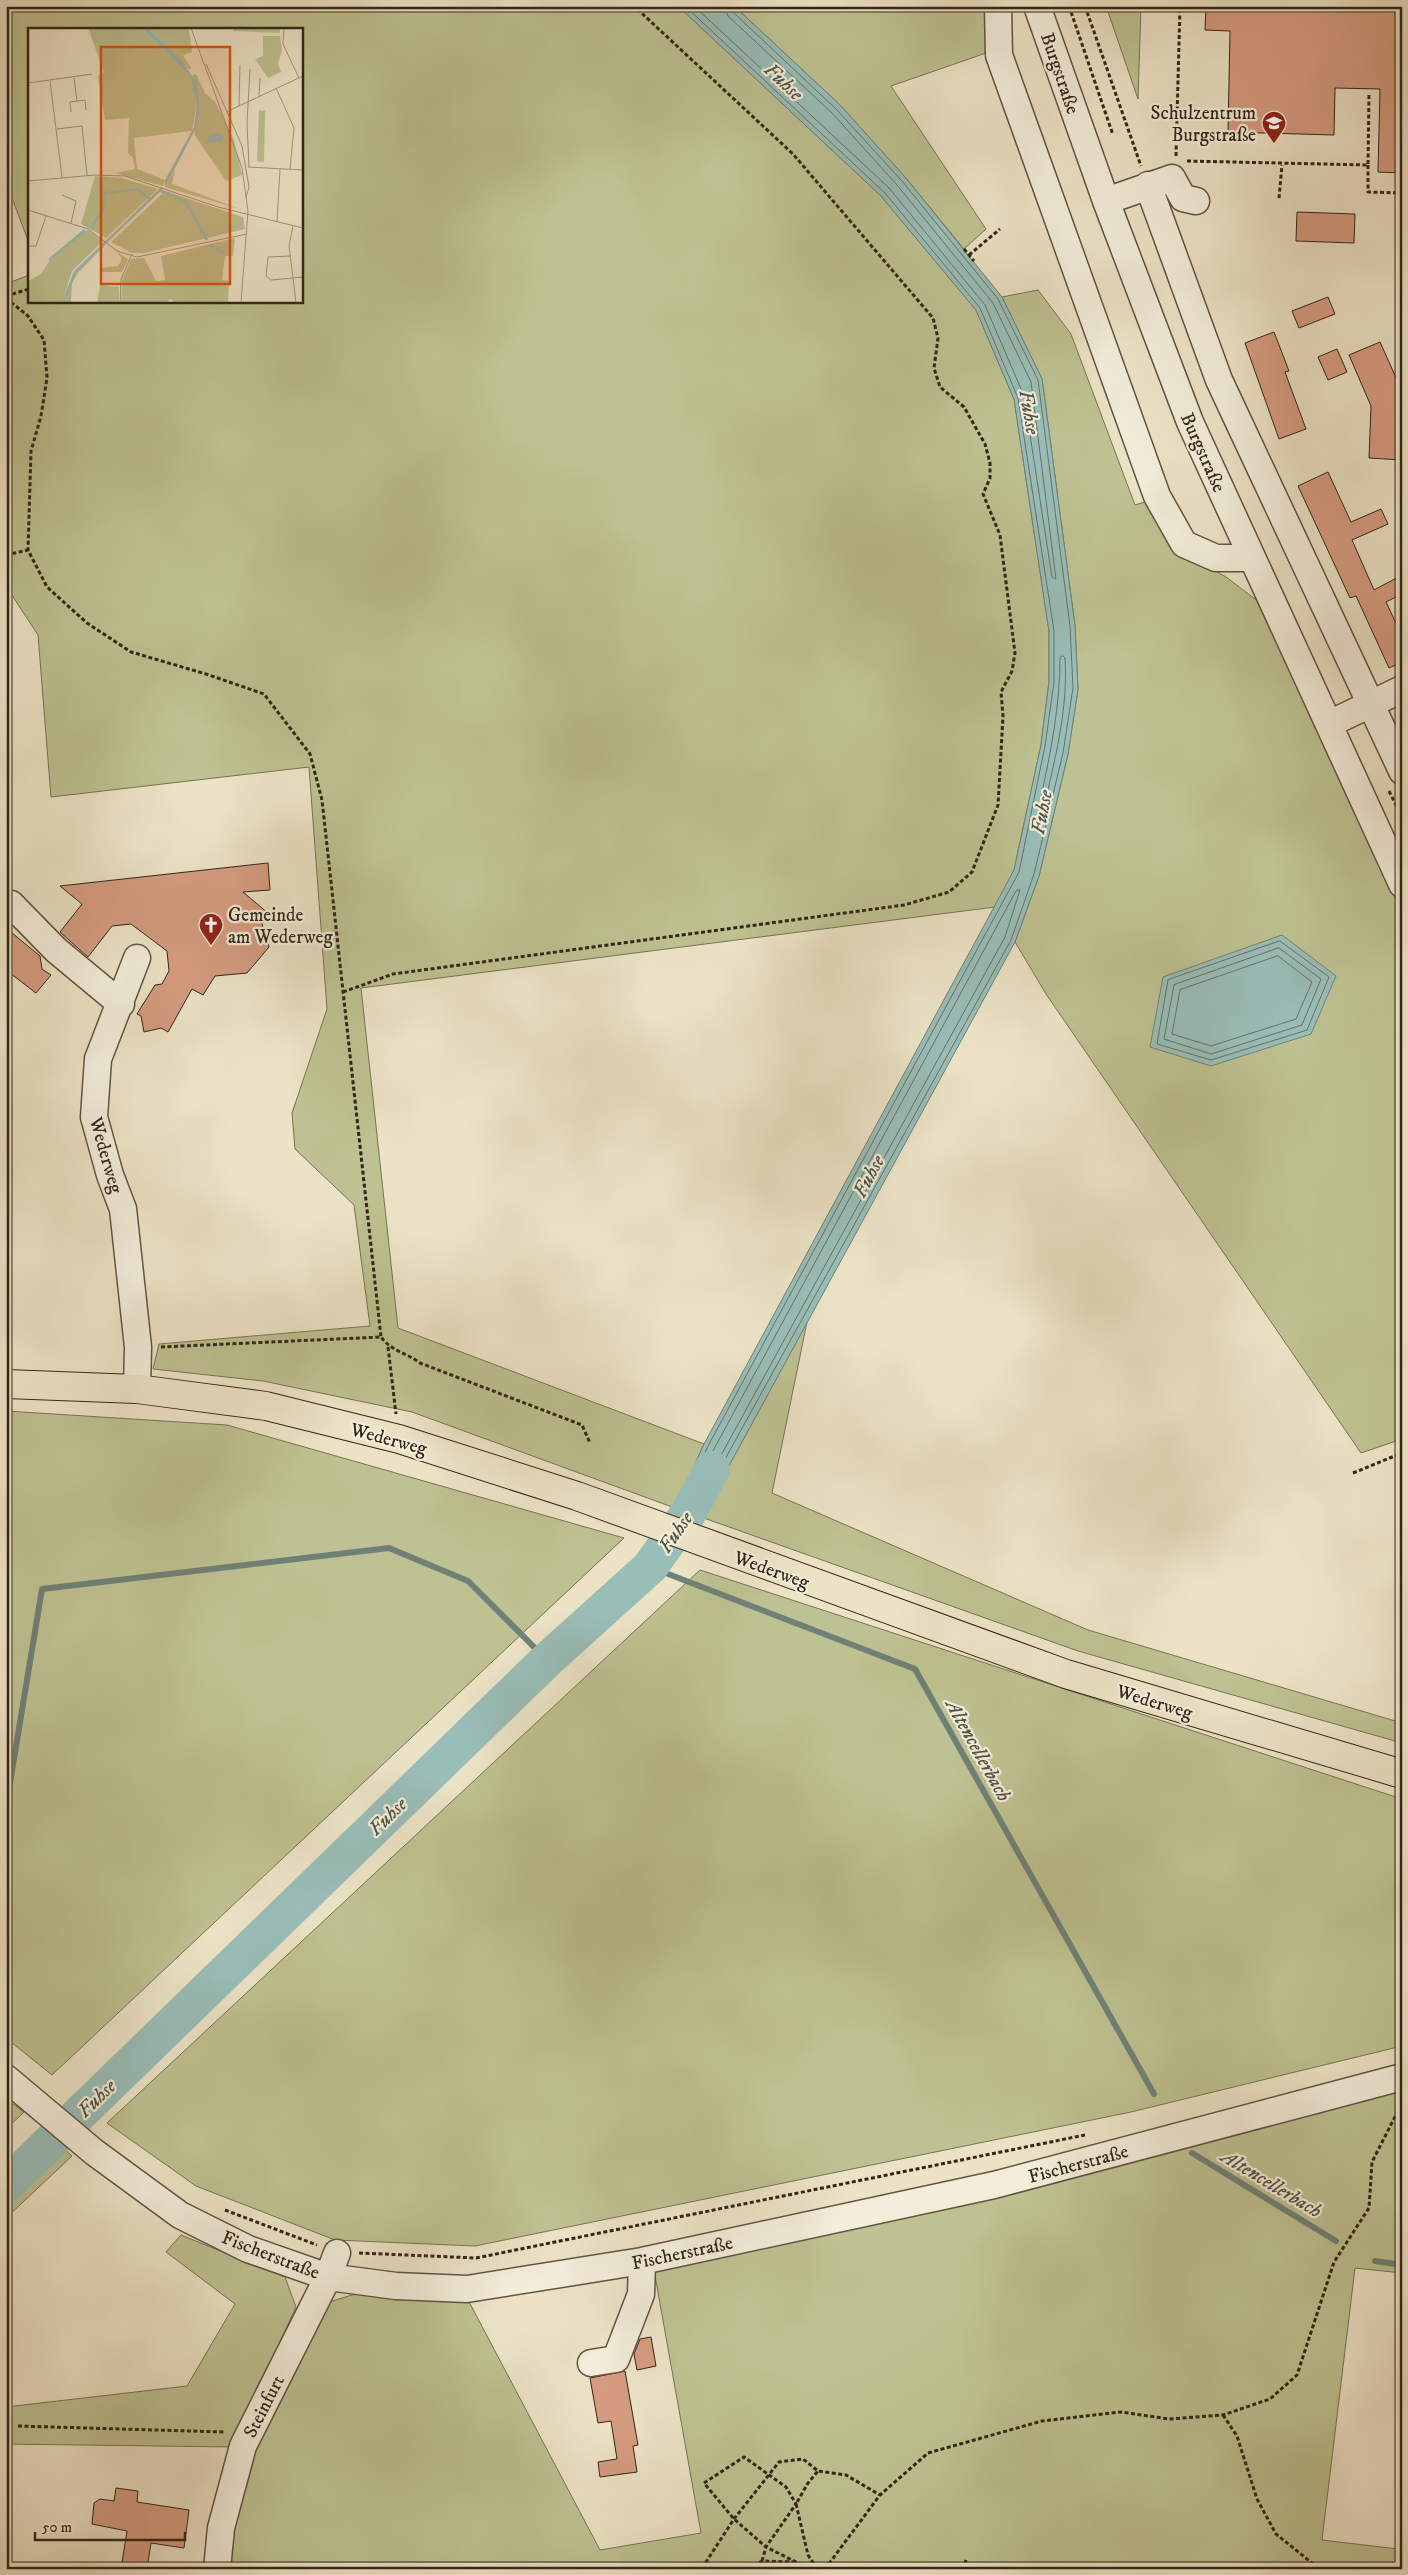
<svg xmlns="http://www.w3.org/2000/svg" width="1408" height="2575" viewBox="0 0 1408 2575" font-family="'IM FELL DW Pica',serif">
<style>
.green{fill:#bec191;stroke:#787354}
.water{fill:#99beb8;stroke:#6f8177}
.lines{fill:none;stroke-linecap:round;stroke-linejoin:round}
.shore{stroke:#657267;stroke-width:1}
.stream{stroke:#6f8177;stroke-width:6}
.river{stroke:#99beb8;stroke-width:36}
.building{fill:#d69c81;stroke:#312516}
.minor-casing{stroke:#605442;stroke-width:29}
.major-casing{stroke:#312516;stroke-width:30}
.path{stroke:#312516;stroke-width:3;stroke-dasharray:4 2.5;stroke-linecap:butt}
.minor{stroke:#f3edda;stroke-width:26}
.major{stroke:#ece3c6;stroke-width:28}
.labels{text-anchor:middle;stroke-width:4.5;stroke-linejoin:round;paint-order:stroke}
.street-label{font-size:19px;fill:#312516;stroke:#f3edda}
.poi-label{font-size:19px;fill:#312516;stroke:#f3edda;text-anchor:end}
.water-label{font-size:20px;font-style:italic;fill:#505347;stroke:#f3edda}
.inset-river{fill:none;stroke:#99beb8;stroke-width:2.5}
.inset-road{fill:none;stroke:#a19780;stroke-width:1}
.view{fill:#d6540d;fill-opacity:0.15;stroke:#d6540d;stroke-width:2.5}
.inset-edge{fill:none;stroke:#312516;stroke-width:2.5}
</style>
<rect width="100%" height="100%" fill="#ece3c6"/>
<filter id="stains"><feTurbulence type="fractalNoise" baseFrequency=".004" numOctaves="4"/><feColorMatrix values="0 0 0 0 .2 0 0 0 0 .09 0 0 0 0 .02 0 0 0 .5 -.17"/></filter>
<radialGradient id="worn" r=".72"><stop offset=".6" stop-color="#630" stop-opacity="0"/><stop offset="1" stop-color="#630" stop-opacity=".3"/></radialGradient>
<!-- green -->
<path class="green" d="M 6,6 L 678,6 L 881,196 L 976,310 L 1014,399 L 1049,631 L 1049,682 L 1041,745 L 1014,870 L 995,907 L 361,988 L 398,1328 L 704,1444 L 675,1508 L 412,1412 L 263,1381 L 153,1369 L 159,1344 L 370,1326 L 354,1205 L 295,1149 L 292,1113 L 327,1009 L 309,767 L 51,797 L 38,635 L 6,586 L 6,309 L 9,308 L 6,304 L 6,284 L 29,275 L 29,301 L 301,301 L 301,29 L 29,29 L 29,243 L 6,182 Z
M 734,6 L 990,6 L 989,52 L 891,86 L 986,229 L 964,249 L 905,177 L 840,105 Z
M 1106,6 L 1141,6 L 1138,99 Z
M 1038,290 L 1071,334 L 1135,505 L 1148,501 L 1176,549 L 1226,577 L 1259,602 L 1402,913 L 1402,1439 L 1361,1453 L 1046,994 L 1015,942 L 1039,876 L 1068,754 L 1078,689 L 1075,626 L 1042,379 L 1002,297 Z
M 807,1322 L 772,1493 L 1088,1630 L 1402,1723 L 1402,1743 L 1078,1651 L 701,1517 Z
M 6,1411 L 227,1425 L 624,1538 L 52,2075 L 6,2038 Z
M 700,1570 L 1402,1799 L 1402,2046 L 1131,2112 L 475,2246 L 335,2240 L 196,2186 L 107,2123 Z
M 1402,2088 L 1402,2273 L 1355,2268 L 1322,2540 L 1398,2549 L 1396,2569 L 224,2569 L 250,2445 L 329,2302 L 365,2291 L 467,2298 L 600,2550 L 701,2533 L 654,2270 Z
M 6,2099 L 24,2112 L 6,2129 Z
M 61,2146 L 72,2156 L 6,2218 L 6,2197 Z
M 181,2235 L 285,2277 L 296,2307 L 232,2447 L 6,2444 L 6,2407 L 187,2386 L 235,2304 L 166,2252 Z"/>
<!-- water -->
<path class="water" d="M 678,6 L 734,6 L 840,105 L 905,177 L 1002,297 L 1042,379 L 1075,626 L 1078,689 L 1068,754 L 1039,876 L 1015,942 L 701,1517 L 675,1508 L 704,1444 L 1014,870 L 1041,745 L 1049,682 L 1049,631 L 1014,399 L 976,310 L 881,196 Z
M 1282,935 L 1336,976 L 1311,1034 L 1211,1066 L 1150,1047 L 1163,977 Z"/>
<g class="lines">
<!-- shore -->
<path class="shore" d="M 685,6 L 885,193 L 980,308 L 1018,398 L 1054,631 L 1054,682 L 1045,746 L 1019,872 L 708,1446 L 683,1503 L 697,1510 L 1011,940 L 1034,874 L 1063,753 L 1073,688 L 1070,626 L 1038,380 L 998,299 L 902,181 L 836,109 L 733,12 L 731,6
M 694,6 L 889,188 L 985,305 L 1024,396 L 1052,577 L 1056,579 L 1031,382 L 993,303 L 897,185 L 832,113 L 728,16 L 724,6
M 1063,656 L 1065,658 C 1068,705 1057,751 1046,798 L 1043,799 L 1041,797 C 1051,751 1060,705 1060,658 Z
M 1020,890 L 1005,937 L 696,1501 L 692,1502 L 691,1499 L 714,1449 L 1016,891 Z
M 1280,941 L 1329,977 L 1307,1030 L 1211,1060 L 1157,1044 L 1168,980 Z
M 1279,948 L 1321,979 L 1302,1025 L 1211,1054 L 1164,1039 L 1174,985 Z
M 1278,956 L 1312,982 L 1296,1019 L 1211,1046 L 1172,1034 L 1180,990 Z"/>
<!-- stream -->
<path class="stream" d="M 650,1567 L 915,1669 L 1154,2094
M 6,1794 L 9,1789 L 42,1589 L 389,1548 L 468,1581 L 547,1660
M 1192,2153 L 1336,2241
M 1375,2261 L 1402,2265"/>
<!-- river -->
<path class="river" d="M 6,2185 L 547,1660 L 650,1567 L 689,1512 L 712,1469"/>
</g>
<!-- building -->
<path class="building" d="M 1206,6 L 1402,6 L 1402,173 L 1378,172 L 1380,89 L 1335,88 L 1334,135 L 1228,132 L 1230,31 L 1205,30 Z
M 1297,212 L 1355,214 L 1354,243 L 1296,241 Z
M 1328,297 L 1335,314 L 1299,328 L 1292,311 Z
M 1274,332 L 1289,371 L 1285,372 L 1306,429 L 1279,439 L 1245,343 Z
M 1380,342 L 1402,391 L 1402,460 L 1369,458 L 1371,406 L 1349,355 Z
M 1337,349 L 1347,372 L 1328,380 L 1318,357 Z
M 1328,472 L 1351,522 L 1381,509 L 1388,524 L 1352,540 L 1374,590 L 1402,575 L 1402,594 L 1386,602 L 1402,636 L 1402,662 L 1389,668 L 1356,596 L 1350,598 L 1298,486 Z
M 268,863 L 270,890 L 243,892 L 269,914 L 260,917 L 269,947 L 247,973 L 215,976 L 203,995 L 192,989 L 168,1032 L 161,1028 L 144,1032 L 141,1016 L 137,1014 L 155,985 L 162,984 L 169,971 L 167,951 L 131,924 L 112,926 L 88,957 L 60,932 L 82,904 L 60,886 Z
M 6,928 L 40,956 L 42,969 L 51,975 L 36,993 L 6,970 Z
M 651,2337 L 656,2366 L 637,2370 L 634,2354 L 640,2339 Z
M 625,2371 L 638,2445 L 633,2446 L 637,2472 L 600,2477 L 598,2462 L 617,2459 L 611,2421 L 598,2423 L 590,2378 Z
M 116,2488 L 138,2491 L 137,2502 L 189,2510 L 184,2548 L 151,2543 L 147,2569 L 121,2569 L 127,2531 L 92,2524 L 94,2503 L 100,2499 L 114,2501 Z"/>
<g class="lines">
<defs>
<path id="minor" d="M 998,6 L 999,55 L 1157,496 L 1184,544 L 1216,558 L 1251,558
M 1037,6 L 1106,201 L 1190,422 L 1402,884
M 1148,185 L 1219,380 L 1402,771
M 1106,201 L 1172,178 L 1183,198 L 1196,201
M 1329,724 L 1402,689
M 11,904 L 56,950 L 121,1004
M 137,1389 L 138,1347 L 123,1209 L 110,1175 L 94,1117 L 98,1059 L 137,958
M 6,2078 L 94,2152 L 180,2215 L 248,2249 L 328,2277 L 396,2286 L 467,2289 L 642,2261 L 994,2185 L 1402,2077
M 591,2363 L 616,2359 L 641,2294 L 642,2261
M 217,2569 L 221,2528 L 243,2446 L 328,2277 L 337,2253"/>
<path id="major" d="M 6,1384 L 137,1389 L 266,1406 L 399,1439 L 577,1496 L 1066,1674 L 1402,1774"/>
</defs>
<!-- minor casing -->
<use href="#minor" class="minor-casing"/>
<!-- major casing -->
<use href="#major" class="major-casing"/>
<!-- path -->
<path class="path" d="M 1069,6 L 1113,135
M 1085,6 L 1141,166
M 1176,156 L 1180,6
M 1187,161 L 1368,165 L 1369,94
M 1368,165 L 1368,192 L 1402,193
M 1279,198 L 1282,165
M 964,249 L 974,261
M 969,255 L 1000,229
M 6,296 L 29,289
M 6,298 L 28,316 L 44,340 L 47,378 L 41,416 L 31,451 L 28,550 L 47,587 L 87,623 L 131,652 L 206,674 L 264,694 L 310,754 L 322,800 L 381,1337
M 6,555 L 28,550
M 1389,791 L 1402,817
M 343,992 L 393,974 L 904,905 L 949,892 L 972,872 L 998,805 L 1003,716 L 1001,692 L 1012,671 L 1015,653 L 1000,535 L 983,494 L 990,478 L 990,463 L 985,444 L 964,407 L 940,387 L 934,368 L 938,338 L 933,318 L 793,154 L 634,6
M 161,1347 L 381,1337 C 391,1351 407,1353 420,1363 L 582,1425 L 590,1443
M 388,1347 L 396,1414
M 1353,1473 L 1402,1453
M 225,2210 L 317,2245
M 359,2253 L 476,2258 L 1085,2135
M 1223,2415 L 1237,2436 L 1257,2499 L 1276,2534 L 1317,2567
M 18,2426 L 225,2432
M 762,2561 L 766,2547 L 796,2504 L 786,2487 L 744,2457 L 704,2483 L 734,2519 L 766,2547 L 810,2569
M 704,2569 L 706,2562 L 734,2519 L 779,2462 L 803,2459 L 818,2471 L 846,2475 L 880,2495
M 748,2569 L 762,2561 L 793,2562
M 817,2569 L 808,2555 L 796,2504 L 808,2483 L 818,2471
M 825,2569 L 880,2495 L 928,2453 L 1042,2421 L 1121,2412 L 1169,2419 L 1223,2415 L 1270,2399 L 1297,2375 L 1334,2262 L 1369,2208 L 1372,2162 L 1402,2103
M 963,2569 L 966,2560"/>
<!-- minor -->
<use href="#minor" class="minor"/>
<!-- major -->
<use href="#major" class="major"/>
</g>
<!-- icons -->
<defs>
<symbol id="school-pin" viewBox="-11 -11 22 30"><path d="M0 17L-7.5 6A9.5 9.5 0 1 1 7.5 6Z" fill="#8f2418" stroke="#f3edda"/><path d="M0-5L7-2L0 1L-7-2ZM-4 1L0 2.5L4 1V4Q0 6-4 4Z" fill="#fff"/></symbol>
<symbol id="church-pin" viewBox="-11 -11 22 30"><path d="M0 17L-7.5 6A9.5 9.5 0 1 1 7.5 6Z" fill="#8f2418" stroke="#f3edda"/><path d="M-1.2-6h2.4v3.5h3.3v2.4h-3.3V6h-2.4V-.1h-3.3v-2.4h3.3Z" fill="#fff"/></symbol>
</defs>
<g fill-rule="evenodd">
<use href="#school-pin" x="1260" y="109" width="28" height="38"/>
<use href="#church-pin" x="197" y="911" width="28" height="38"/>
</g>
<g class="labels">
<!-- street labels -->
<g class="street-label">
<text transform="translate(1061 73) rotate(71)" y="7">Burgstraße</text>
<text transform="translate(1204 452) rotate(66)" y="7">Burgstraße</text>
<text transform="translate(107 1155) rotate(74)" y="7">Wederweg</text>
<text transform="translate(389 1438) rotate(15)" y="7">Wederweg</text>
<text transform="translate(772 1569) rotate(20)" y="7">Wederweg</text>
<text transform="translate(1155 1701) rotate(17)" y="7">Wederweg</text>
<text transform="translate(1078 2163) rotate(-15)" y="7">Fischerstraße</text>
<text transform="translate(682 2252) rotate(-12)" y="7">Fischerstraße</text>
<text transform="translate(271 2254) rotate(21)" y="7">Fischerstraße</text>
<text transform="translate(263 2406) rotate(-63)" y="7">Steinfurt</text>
</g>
<!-- poi labels -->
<g class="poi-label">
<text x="1256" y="119">Schulzentrum<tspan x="1256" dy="22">Burgstraße</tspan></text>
<text x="228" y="921" text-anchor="start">Gemeinde<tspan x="228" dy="22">am Wederweg</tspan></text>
</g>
<!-- water labels -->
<g class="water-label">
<text transform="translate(784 81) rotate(43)" y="7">Fuhse</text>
<text transform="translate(1030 412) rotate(80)" y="7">Fuhse</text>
<text transform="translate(1041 812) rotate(-79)" y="7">Fuhse</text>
<text transform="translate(868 1176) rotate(-62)" y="7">Fuhse</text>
<text transform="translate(675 1532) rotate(-55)" y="7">Fuhse</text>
<text transform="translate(979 1750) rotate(61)" y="7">Altencellerbach</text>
<text transform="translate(387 1816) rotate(-44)" y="7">Fuhse</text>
<text transform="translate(96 2098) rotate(-44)" y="7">Fuhse</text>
<text transform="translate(1272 2183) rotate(31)" y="7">Altencellerbach</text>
</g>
</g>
<!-- overview -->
<g transform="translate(28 28)">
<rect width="275" height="275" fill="#ece3c6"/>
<path d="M 60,0 L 114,0 L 162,48 L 169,77 L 164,103 L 106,110 L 109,141 L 137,152 L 135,158 L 87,145 L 107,141 L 105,130 L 100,125 L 101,90 L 77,92 L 70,48 L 76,44 ZM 119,0 L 161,0 L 164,24 L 155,27 L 163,40 L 161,42 ZM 206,0 L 252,0 L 252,5 L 205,3 ZM 235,8 L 252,8 L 254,22 L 250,36 L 253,44 L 240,50 L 227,31 L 235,28 ZM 168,46 L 177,65 L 188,75 L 206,112 L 214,147 L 198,153 L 166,106 L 172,82 L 165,47 ZM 231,82 L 237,83 L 236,134 L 229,133 ZM 147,141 L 144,156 L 215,182 L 137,159 ZM 67,148 L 94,150 L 130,161 L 78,210 L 53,196 ZM 137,163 L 215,189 L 217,201 L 116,225 L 104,225 L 83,214 ZM 60,202 L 75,213 L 44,243 L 34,275 L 0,275 L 0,253 L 13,246 L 20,235 L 52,206 ZM 207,210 L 205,228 L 197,228 L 194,252 L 201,253 L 200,275 L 147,275 L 143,271 L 137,275 L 93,275 L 94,252 L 103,231 L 116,230 L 128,253 L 137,252 L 133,228 ZM 78,216 L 50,245 L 44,255 L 43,275 L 37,275 L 43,253 L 50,242 ZM 89,224 L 100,231 L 94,244 L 73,244 L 73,240 L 90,238 L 94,231 ZM 72,257 L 91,259 L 91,275 L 69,275 Z" fill="#bec191"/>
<path d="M 114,0 L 119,0 L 150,29 L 169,54 L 172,83 L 168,100 L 137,159 L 137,152 L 166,99 L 169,77 L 162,48 ZM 191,105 L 196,109 L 193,114 L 178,115 L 180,109 Z" fill="#99beb8"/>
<path class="inset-river" d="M 133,163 L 157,173 L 179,212M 63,199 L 74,184 L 77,165 L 109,161 L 123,172M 182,217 L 196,225M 21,232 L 57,202M 35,275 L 47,244 L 134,160"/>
<path class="inset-road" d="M 163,0 L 214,140 L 220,183 L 213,275M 256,0 L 255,16 L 271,50M 178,36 L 214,118 L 221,159 L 218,169M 22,53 L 34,149M 0,55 L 64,46M 248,60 L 266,100 L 262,141M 231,69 L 232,50M 49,73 L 57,72 L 58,82M 211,78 L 212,37M 43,84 L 42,74 L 49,73 L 46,50M 198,84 L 275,48M 29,101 L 54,98 L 59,147M 220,139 L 275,142M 221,139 L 219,95 L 222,41M 0,153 L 67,147 L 97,148 L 190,179 L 275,200M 34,167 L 48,173 L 43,195M 0,182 L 60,201 L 89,223 L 109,229 L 219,206M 249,194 L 252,141M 265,198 L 261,218 L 265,250 L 275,249M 0,218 L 8,218 L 18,188M 262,228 L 240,229 L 238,248 L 243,252 L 265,250 L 268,275M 92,275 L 93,251 L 104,226"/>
<path class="view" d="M 73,19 L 202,19 L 202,256 L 73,256 Z"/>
<rect width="275" height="275" class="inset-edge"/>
</g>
<!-- margin -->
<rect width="1408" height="2575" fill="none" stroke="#ece3c6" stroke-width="25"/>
<rect x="8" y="8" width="1393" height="2560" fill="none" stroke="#312516" stroke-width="2.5"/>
<rect x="12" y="12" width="1383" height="2550" fill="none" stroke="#312516"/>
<!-- scale -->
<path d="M35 2532v8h150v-8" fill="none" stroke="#312516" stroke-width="2.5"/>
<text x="42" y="2532" font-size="15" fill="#312516" stroke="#f3edda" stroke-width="4" paint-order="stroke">50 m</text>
<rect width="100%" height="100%" filter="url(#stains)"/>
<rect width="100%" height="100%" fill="url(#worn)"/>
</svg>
